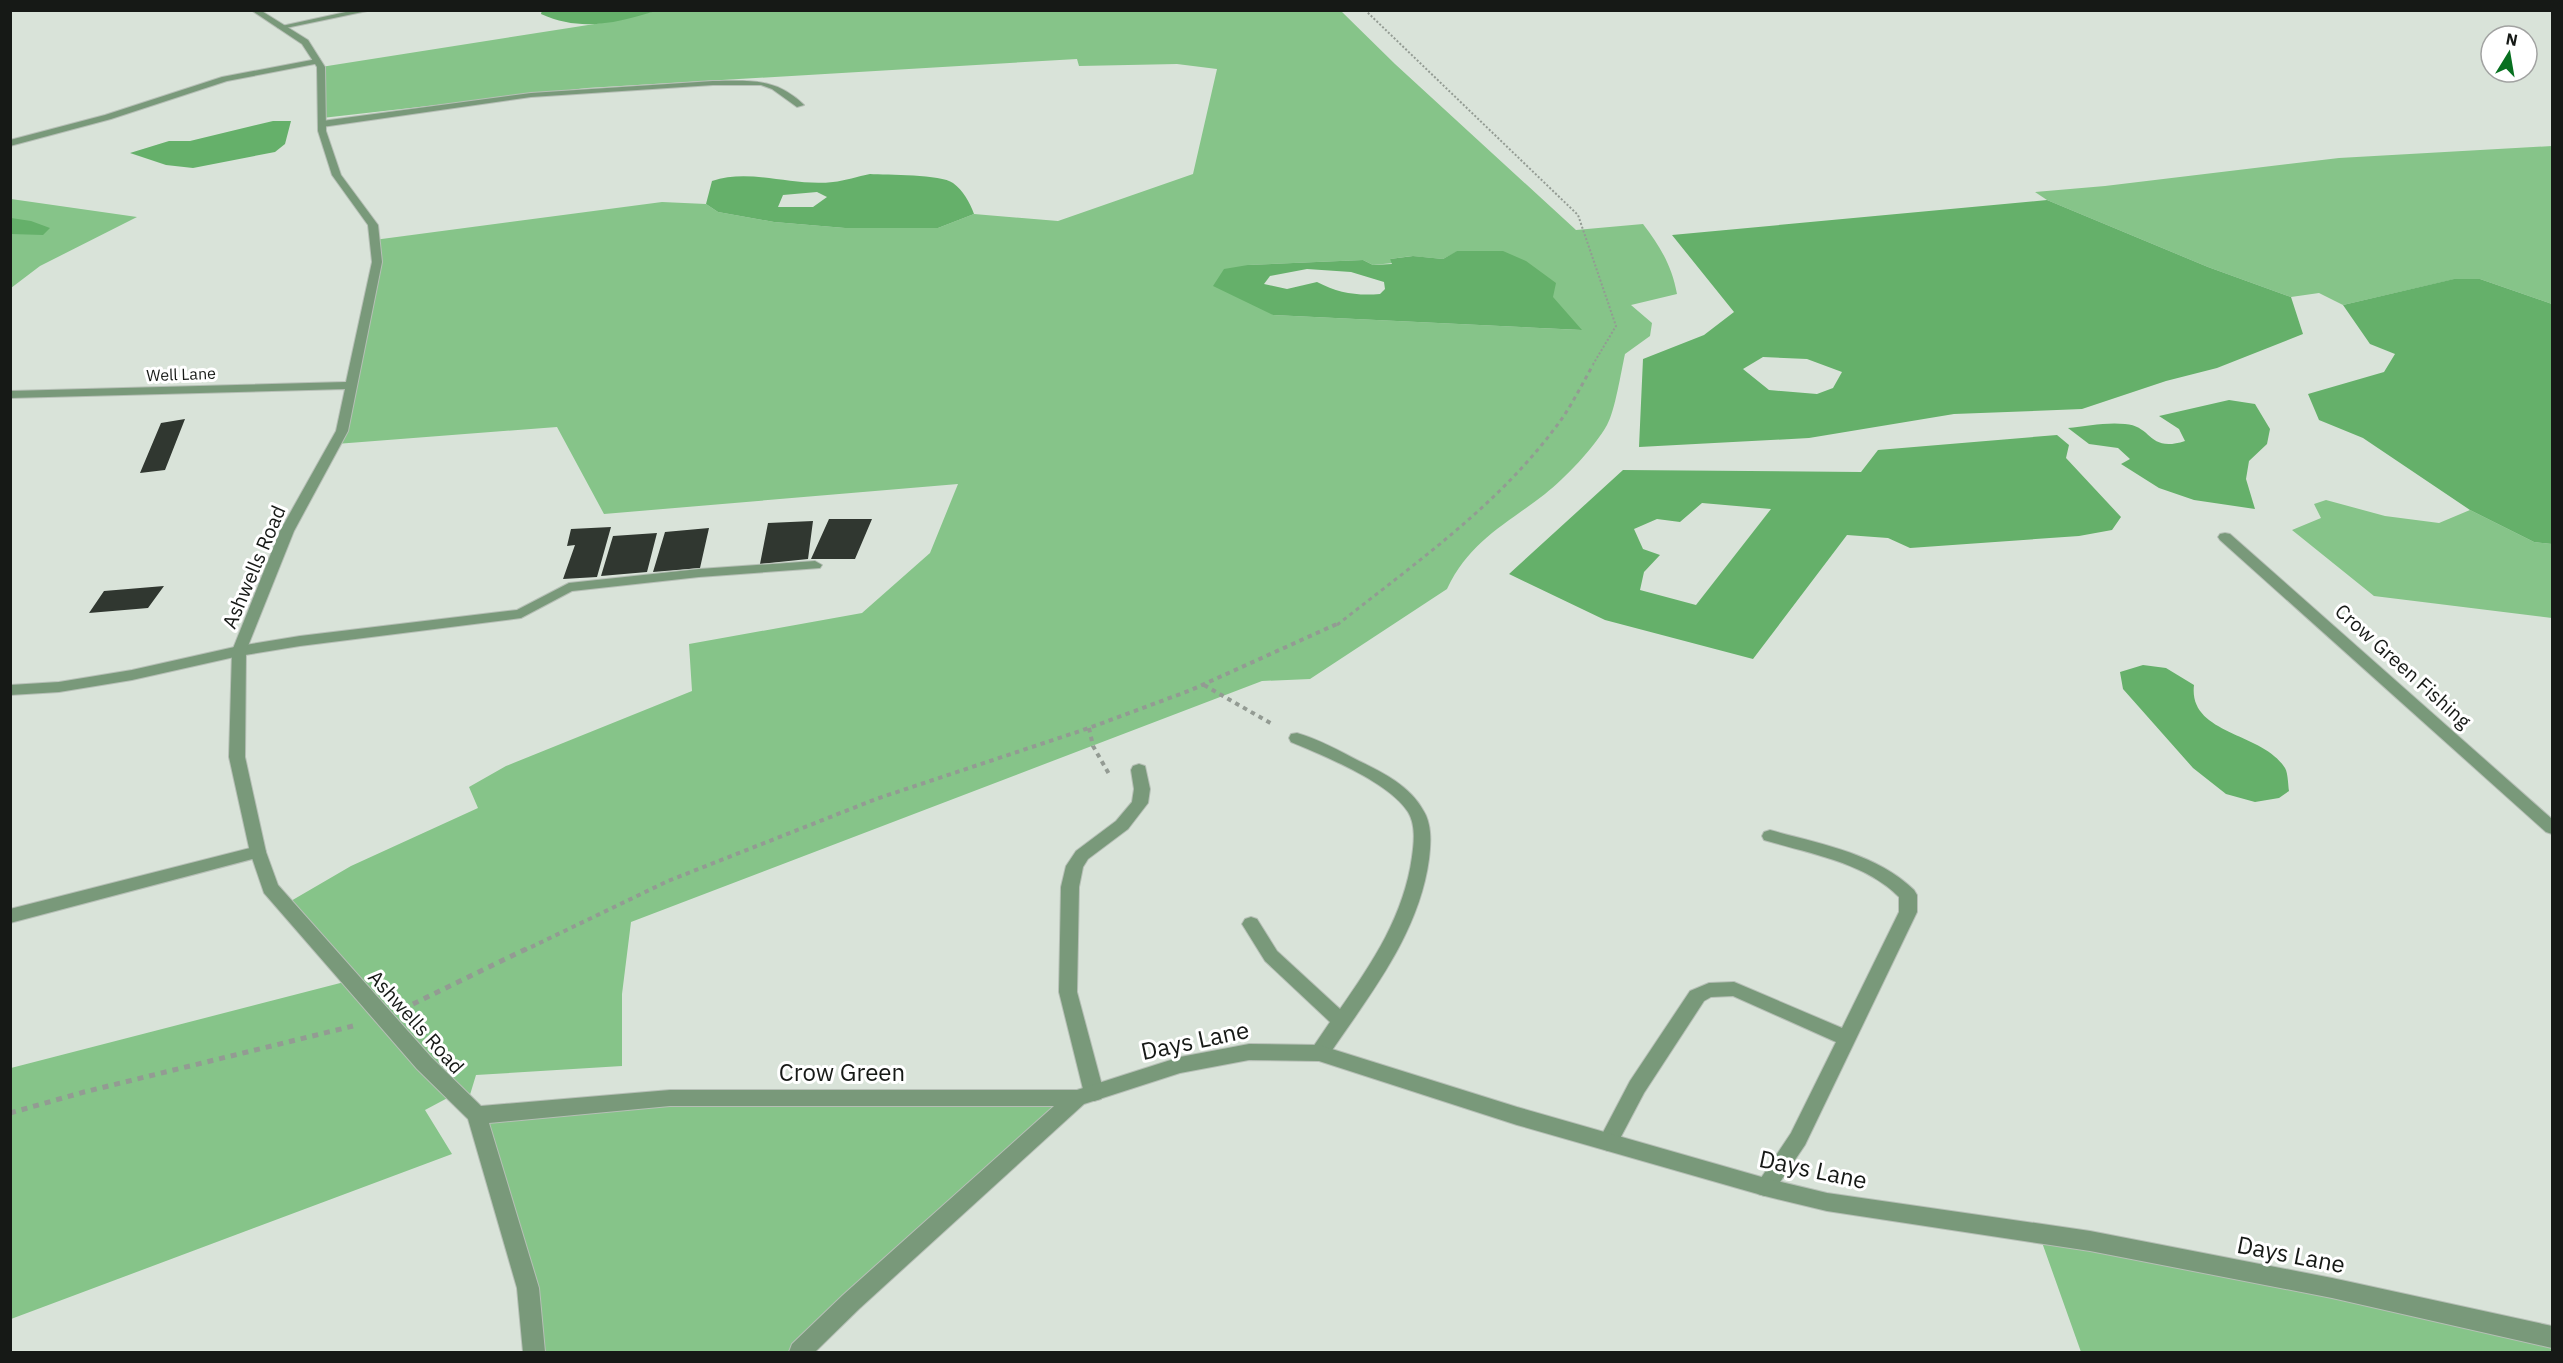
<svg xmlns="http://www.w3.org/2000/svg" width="2563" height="1363" viewBox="0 0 2563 1363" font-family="'IBM Plex Sans',sans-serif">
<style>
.green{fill:#86c489;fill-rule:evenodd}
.water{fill:#65b06a;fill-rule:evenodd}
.building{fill:#303730}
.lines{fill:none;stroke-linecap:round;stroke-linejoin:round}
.service-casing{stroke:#b6bfb6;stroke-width:2}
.minor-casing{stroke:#b6bfb6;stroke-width:2}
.path-far3{stroke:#939b93;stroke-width:2;stroke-dasharray:2 2;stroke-linecap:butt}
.path-far2{stroke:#939b93;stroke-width:3;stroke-dasharray:4 4;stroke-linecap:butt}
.path-far1{stroke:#939b93;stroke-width:4;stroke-dasharray:4.5 4.5;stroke-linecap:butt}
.path{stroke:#939b93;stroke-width:5;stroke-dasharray:6 6;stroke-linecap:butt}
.service{fill:#79997a;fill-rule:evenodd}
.minor{fill:#79997a;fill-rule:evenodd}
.labels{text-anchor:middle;stroke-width:6;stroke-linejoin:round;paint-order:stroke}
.far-street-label{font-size:16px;fill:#161916;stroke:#fff}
.street-label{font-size:20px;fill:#161916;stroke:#fff}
.near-street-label{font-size:24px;fill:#161916;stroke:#fff}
</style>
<rect width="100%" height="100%" fill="#d9e3d9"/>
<!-- green -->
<path class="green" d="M 656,11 L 1341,11 L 1395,64 L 1576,230 L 1643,224 C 1660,246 1672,266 1677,294 L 1631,305 L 1652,323 L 1650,336 L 1625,354 C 1621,372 1615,411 1607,425 C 1594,448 1565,478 1545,494 C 1505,525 1470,541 1447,589 L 1310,679 L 1262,681 L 631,922 L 622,994 L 622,1066 L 476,1075 L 469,1098 L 455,1094 L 425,1110 L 452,1154 L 11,1319 L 11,1068 L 352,980 L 284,905 L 351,866 L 478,808 L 469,787 L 506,766 L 692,691 L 689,644 L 862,613 L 930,553 L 958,484 L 604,514 L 557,427 L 336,444 L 377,263 L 374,240 L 662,202 L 706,204 L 718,212 L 774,222 L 845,228 L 938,228 L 974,214 L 1058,221 L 1193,174 L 1217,69 L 1177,64 L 1079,66 L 1077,59 L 587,88 L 322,118 L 321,67 L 601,23 ZM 1458,251 L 1581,330 L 1273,315 L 1248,265 L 1363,260 L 1373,265 L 1393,263 L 1390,259 L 1412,256 L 1443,259 Z
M 2552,146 L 2552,304 L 2480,279 L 2455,279 L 2343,305 L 2319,293 L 2291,297 L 2208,267 L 2047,200 L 2035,192 L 2105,186 L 2339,158 Z
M 11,199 L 137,217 L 40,266 L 11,288 Z
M 2326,500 L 2385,516 L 2439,523 L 2470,510 L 2534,542 L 2552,544 L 2552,618 L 2374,596 L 2292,530 L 2321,518 L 2314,504 Z
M 670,1098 L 1077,1098 L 851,1302 L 800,1352 L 534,1352 L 528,1288 L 477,1115 Z
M 2039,1234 L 2332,1288 L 2552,1337 L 2552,1352 L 2081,1352 Z"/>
<!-- water -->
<path class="water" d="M 542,10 L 656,10 L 656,11 C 616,23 581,32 541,14 Z
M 273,121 L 291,121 L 285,144 L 275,152 L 193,168 L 166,165 L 130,153 L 169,141 L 190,141 Z
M 870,174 C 887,175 941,174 953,183 C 963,190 970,203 974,214 L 938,228 L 845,228 L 774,222 L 718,212 L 706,204 L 712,181 C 751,168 793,187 833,182 C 845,181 858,176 870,174 ZM 817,192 L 827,197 L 813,207 L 778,207 L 783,195 Z
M 2047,200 L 2208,267 L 2291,297 L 2303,334 L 2217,368 L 2166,381 L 2082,409 L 1954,414 L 1809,438 L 1639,447 L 1643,359 L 1704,335 L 1734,312 L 1672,235 ZM 1763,357 L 1807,359 L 1842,372 L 1833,388 L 1817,394 L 1769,390 L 1743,369 Z
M 11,218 L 31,221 L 50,228 L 43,235 L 11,234 Z
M 1457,251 L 1503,251 L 1526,261 L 1556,283 L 1553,297 L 1582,330 L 1273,315 L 1213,286 L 1224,269 L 1248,265 L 1363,260 L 1373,265 L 1392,264 L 1390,259 L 1413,256 L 1443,259 ZM 1307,269 L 1351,272 L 1384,282 L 1385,289 L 1380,294 C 1357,296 1338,293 1317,282 L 1287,289 L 1264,284 L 1270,276 Z
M 2454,279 L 2480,279 L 2552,304 L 2552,544 L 2534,542 L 2470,510 L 2363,438 L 2319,420 L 2308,394 L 2384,372 L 2395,354 L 2370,344 L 2343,305 Z
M 2229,400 L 2255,404 L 2270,429 L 2267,444 L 2249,461 L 2246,479 L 2255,509 L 2194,500 L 2159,488 L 2121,464 L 2130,459 L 2118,448 L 2089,444 L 2068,428 C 2086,426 2107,422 2125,424 C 2153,426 2148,453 2185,441 L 2179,429 L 2159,416 Z
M 2057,435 L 2069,445 L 2066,458 L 2121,517 L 2112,530 L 2079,536 L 1910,548 L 1888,538 L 1847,535 L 1753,659 L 1605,620 L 1509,574 L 1623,470 L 1861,472 L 1878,450 ZM 1702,503 L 1771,509 L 1696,605 L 1640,590 L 1644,572 L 1660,555 L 1643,549 L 1634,529 L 1657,519 L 1680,522 Z
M 2143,665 L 2166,668 L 2194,685 C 2188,735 2263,732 2285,768 C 2288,773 2288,784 2289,791 L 2279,798 L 2255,802 L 2226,794 L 2193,768 L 2123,689 L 2120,672 Z"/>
<!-- building -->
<path class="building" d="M 185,419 L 165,470 L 140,473 L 161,423 Z
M 829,519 L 872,519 L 855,559 L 811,559 Z
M 813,521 L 808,559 L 760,564 L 768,523 Z
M 611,527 L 597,577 L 563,579 L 575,545 L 567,546 L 571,529 Z
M 709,528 L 700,568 L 653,572 L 665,532 Z
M 657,533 L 647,572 L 601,576 L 613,536 Z
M 164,586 L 148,608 L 89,613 L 104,591 Z"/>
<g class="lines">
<defs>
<path id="service" d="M 355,10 L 372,10 L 281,29 L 277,27 Z
M 317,59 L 320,59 L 320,63 L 227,81 L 111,119 L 10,146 L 10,140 L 105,115 L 222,77 Z
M 713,81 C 750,81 775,77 804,105 L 797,107 L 772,89 L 761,85 L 713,85 L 531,97 L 322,127 L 318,124 L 322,121 L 531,93 Z
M 2225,533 L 2230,534 L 2552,819 L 2552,834 L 2546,832 L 2220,540 L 2218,537 L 2220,534 Z
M 815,561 L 822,565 L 820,568 L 699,577 L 572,591 L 521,618 L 300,646 L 239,656 L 132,680 L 59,692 L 10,695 L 10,685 L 59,682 L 132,670 L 239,646 L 300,636 L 517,610 L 569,583 L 699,569 Z
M 1297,733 C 1318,739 1340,751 1359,761 C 1382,772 1410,786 1423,810 C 1432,824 1431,842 1429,859 C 1419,935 1368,997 1326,1059 L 1319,1061 L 1312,1059 L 1309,1053 L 1330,1022 L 1265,961 L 1242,924 L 1245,919 L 1251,917 L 1257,919 L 1277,951 L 1340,1009 C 1373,962 1404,915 1412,857 C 1414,843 1416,825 1408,812 C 1389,782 1324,756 1291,742 L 1289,738 L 1291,734 Z
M 1139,764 L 1145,766 L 1150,789 L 1148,803 L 1128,829 L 1088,859 L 1083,867 L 1079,887 L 1077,992 L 1104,1093 L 1101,1099 L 1094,1101 L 1087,1099 L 1084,1093 L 1059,992 L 1061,887 L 1066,866 L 1076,851 L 1116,821 L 1132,802 L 1134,789 L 1131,770 L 1133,766 Z
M 1770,830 C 1820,844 1876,853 1914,890 L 1917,895 L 1917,912 L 1805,1145 L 1772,1194 L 1765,1196 L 1758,1194 L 1755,1187 L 1791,1133 L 1836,1042 L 1733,996 L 1711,997 L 1704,1001 L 1644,1093 L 1615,1148 L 1608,1151 L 1601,1148 L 1598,1142 L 1630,1081 L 1690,991 L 1709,983 L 1734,982 L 1842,1028 L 1899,912 L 1899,897 C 1864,862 1810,854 1764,840 L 1762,836 L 1764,832 Z
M 258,846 L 264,848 L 266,852 L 264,856 L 10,923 L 10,909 Z"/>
<path id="minor" d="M 251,10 L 260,10 L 308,40 L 325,67 L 326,131 L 341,175 L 378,225 L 382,262 L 348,431 L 294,531 L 246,651 L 245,757 L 266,852 L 278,885 L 431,1057 L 481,1106 L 670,1090 L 1077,1090 L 1180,1057 L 1249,1044 L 1319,1045 L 1517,1107 L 1765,1178 L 1827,1193 L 2090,1231 L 2332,1278 L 2552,1326 L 2552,1348 L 2332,1298 L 2090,1251 L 1827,1211 L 1765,1196 L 1517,1125 L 1319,1061 L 1249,1060 L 1180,1073 L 1084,1104 L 859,1309 L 815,1352 L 789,1352 L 792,1344 L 843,1295 L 1054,1106 L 670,1106 L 489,1123 L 539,1288 L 545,1352 L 523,1352 L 517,1288 L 468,1119 L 417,1069 L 264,893 L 250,852 L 229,757 L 232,651 L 280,531 L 336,431 L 345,389 L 10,398 L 10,391 L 346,382 L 372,262 L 368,225 L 332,175 L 318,131 L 317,67 L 302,44 Z"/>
</defs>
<!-- service casing -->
<use href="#service" class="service-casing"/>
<!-- minor casing -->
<use href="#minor" class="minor-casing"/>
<!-- path-far3 -->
<path class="path-far3" d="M 1365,10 L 1578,215 L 1616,326 L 1592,366"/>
<!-- path-far2 -->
<path class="path-far2" d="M 1337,625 C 1414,564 1496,507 1555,428 C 1570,409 1581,386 1593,365"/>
<!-- path-far1 -->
<path class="path-far1" d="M 1204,685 L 1272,724
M 1089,728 L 1093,746 L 1109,774
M 523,951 L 668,881 L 876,799 L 1089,728 L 1191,690 L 1339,623"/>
<!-- path -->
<path class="path" d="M 413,1004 L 526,949
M 10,1113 L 84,1092 L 353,1026"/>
<!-- service -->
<use href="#service" class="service"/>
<!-- minor -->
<use href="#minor" class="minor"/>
</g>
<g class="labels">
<!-- far-street labels -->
<g class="far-street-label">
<text transform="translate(181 374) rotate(-2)" y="6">Well Lane</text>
</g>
<!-- street labels -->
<g class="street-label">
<text transform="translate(254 567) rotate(-67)" y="7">Ashwells Road</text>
<text transform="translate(2403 666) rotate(42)" y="7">Crow Green Fishing</text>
<text transform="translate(416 1022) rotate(48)" y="7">Ashwells Road</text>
</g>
<!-- near-street labels -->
<g class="near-street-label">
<text transform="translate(1195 1041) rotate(-12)" y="8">Days Lane</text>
<text x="842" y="1081">Crow Green</text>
<text transform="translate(1813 1170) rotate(12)" y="8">Days Lane</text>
<text transform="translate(2291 1255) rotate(11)" y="8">Days Lane</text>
</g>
</g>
<!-- border -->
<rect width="2563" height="1363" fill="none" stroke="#161916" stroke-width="24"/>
<!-- north arrow -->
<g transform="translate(2509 54) rotate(11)"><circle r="28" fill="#ffffff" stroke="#a2a3a2" stroke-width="1.5"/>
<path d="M0-4.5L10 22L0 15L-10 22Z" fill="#077020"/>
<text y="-9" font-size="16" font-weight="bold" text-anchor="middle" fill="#161916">N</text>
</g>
</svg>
